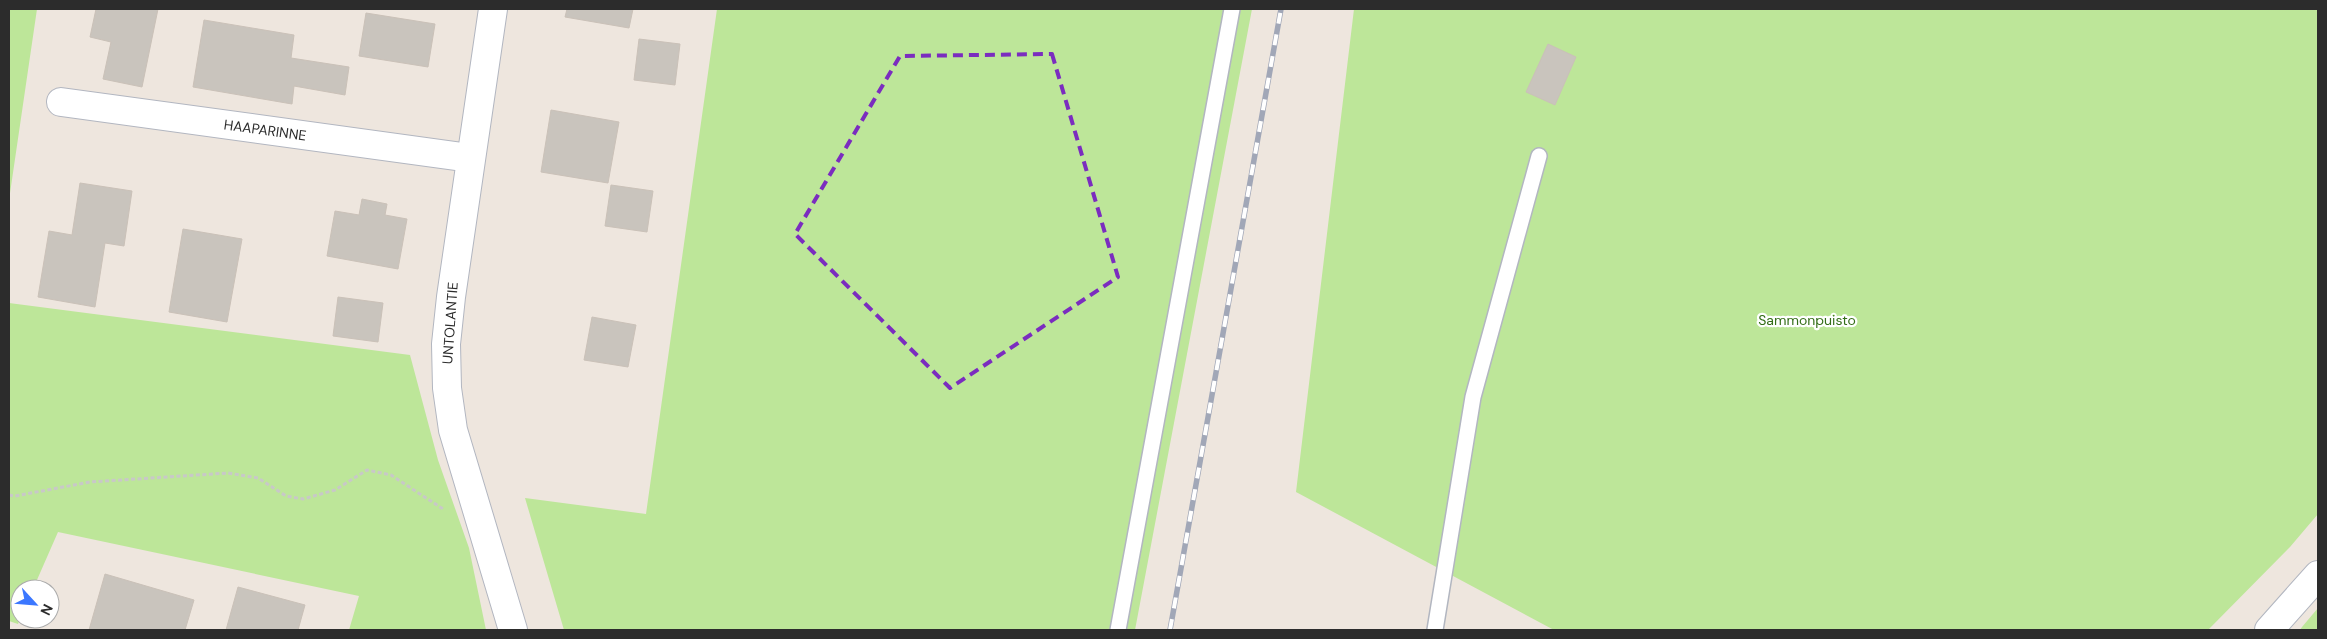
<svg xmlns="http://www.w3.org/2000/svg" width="2327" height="639" viewBox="0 0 2327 639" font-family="'DM Sans',sans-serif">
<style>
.green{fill:#bde699}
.building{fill:#c9c4bd;stroke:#cac1b8}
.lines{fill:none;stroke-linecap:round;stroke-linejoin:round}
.lane-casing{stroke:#b2b6c0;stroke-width:18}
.street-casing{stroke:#b2b6c0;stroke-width:30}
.secondary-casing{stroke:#b2b6c0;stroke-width:30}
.path{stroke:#c8c8c8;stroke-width:3;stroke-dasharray:4 2.5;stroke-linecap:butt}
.lane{stroke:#fff;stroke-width:15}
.street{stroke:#fff;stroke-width:28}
.secondary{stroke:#fff;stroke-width:28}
.rail-casing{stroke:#a1a7b7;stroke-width:5.5}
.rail{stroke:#fff;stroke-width:4;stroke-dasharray:11;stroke-linecap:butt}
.marked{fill:none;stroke:#7b2cbf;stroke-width:4;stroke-dasharray:10 6;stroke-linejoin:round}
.labels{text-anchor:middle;stroke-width:4.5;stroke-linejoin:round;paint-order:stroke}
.street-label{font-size:14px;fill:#2c2c2c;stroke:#fff}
.park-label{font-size:14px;fill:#346e18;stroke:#fff}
</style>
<rect width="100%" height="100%" fill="#eee6de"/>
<!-- green -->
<path class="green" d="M 9,9 L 37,9 L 9,200 Z
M 717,9 L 1252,9 L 1135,630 L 564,630 L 525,498 L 646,514 Z
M 1354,9 L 2318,9 L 2318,514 L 2290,547 L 2208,630 L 1554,630 L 1296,492 Z
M 9,303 L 410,355 L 438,460 L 469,548 L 486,630 L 349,630 L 359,596 L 58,532 L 33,589 L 20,589 L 20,619 L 18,624 L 9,621 Z
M 2318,608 L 2318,630 L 2300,630 L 2302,627 Z"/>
<!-- building -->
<path class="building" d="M 96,9 L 158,9 L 142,87 L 103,79 L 111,42 L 90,37 Z
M 567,9 L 633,9 L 629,28 L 565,17 Z
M 366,13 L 435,24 L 428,67 L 359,56 Z
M 204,20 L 294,35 L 291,58 L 349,67 L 345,95 L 294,86 L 292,104 L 193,87 Z
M 639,39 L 680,44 L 675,85 L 634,80 Z
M 1548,44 L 1576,57 L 1555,105 L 1526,92 Z
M 551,110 L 619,122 L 608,183 L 541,172 Z
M 80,183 L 132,191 L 124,246 L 105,243 L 95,307 L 38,297 L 49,231 L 72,235 Z
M 611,185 L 653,191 L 647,232 L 605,226 Z
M 362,199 L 387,204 L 385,215 L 407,219 L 398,269 L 327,256 L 335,211 L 359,215 Z
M 183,229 L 242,239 L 227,322 L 169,312 Z
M 338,297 L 383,303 L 378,342 L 333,336 Z
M 592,317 L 636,325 L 628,367 L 584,360 Z
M 105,574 L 194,600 L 185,630 L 89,630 Z
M 238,587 L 305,605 L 298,630 L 226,630 Z"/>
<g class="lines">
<defs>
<path id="lane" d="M 1118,630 L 1232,9
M 1435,630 L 1473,397 L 1539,156"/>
<g id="street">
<path d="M 493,9 L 451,297 L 446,344 L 447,388 L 453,430 L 513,630"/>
<path id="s1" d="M 61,102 L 470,158"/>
</g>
<path id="secondary" d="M 2269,630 L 2318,575"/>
</defs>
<!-- lane casing -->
<use href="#lane" class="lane-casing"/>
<!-- street casing -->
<use href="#street" class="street-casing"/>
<!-- secondary casing -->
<use href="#secondary" class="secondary-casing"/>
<!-- path -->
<path class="path" d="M 9,495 L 15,496 L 90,482 L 228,473 L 258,478 L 286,496 L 303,499 L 335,490 L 367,470 L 391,475 L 443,509"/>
<!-- lane -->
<use href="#lane" class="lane"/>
<!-- street -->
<use href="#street" class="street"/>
<!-- secondary -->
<use href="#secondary" class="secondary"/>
<defs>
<path id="rail" d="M 1170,630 L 1281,9"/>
</defs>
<!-- rail casing -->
<use href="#rail" class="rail-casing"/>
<!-- rail -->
<use href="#rail" class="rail"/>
</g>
<!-- marked area -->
<path class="marked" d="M 1052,54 L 1118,277 L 950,388 L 795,234 L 900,56 Z"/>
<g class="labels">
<!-- street labels -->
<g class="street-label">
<text dy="5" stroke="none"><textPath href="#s1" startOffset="206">HAAPARINNE</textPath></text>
<text transform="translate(450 323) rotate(-86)" y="5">UNTOLANTIE</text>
</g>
<!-- park labels -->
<g class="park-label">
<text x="1807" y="325">Sammonpuisto</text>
</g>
</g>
<!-- border -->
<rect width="2327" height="639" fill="none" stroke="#2c2c2c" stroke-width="20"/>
<!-- north arrow -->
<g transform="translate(35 604) rotate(116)"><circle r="24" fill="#ffffff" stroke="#ababab"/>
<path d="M0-4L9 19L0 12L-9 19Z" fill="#3b77ff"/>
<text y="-8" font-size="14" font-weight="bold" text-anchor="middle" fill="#2c2c2c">N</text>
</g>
</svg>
